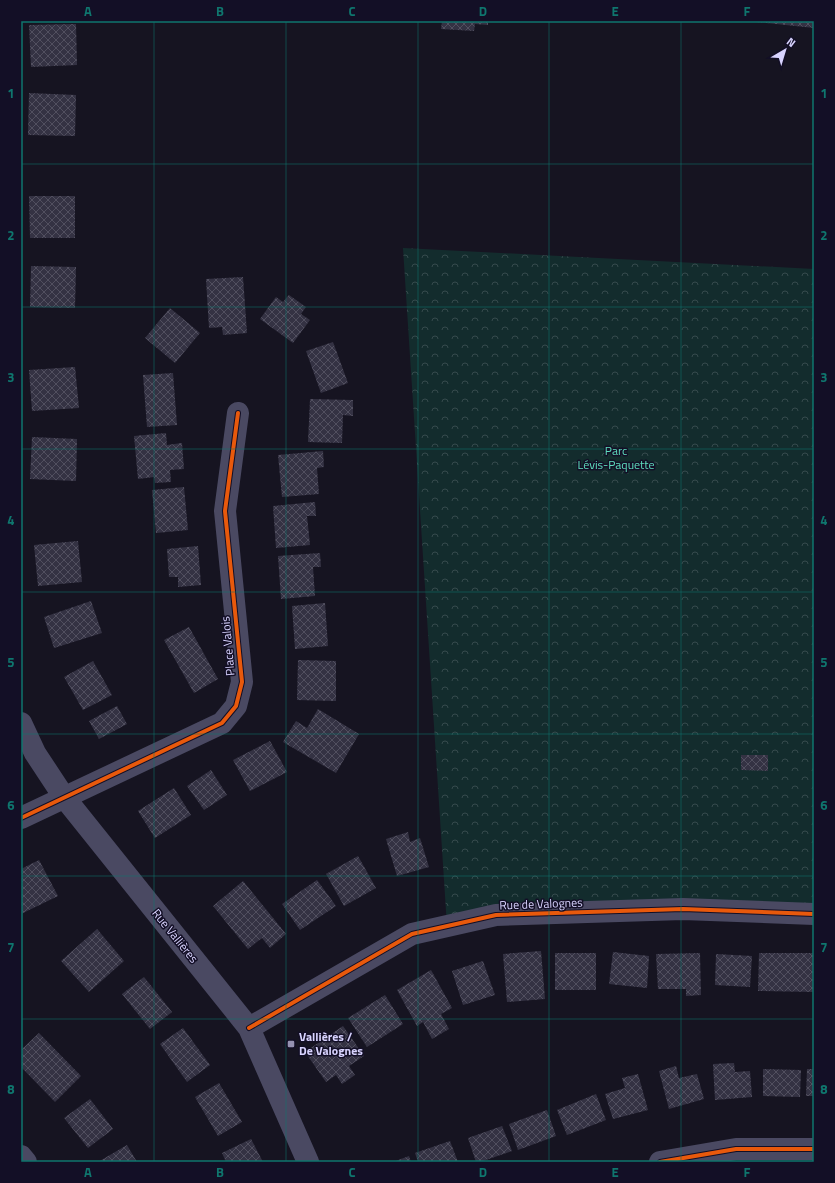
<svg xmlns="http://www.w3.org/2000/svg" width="835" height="1183" viewBox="0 0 835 1183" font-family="'Titillium Web',sans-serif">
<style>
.park{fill:url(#park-crowns)}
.building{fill:url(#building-cross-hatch)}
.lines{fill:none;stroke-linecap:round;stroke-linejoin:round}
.minor{stroke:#4a4962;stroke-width:22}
.cycleway-casing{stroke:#130f26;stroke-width:6}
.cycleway{stroke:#e8590c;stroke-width:4}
.grid{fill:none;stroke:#0f766e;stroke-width:1;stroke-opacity:0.55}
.poi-dot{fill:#9591b1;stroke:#130f26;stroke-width:1.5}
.labels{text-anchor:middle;stroke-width:3;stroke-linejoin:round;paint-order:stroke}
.park-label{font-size:12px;fill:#5fe0c0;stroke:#130f26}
.street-label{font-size:12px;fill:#d9d4ff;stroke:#130f26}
.poi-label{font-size:12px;font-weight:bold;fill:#d9d4ff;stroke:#130f26;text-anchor:start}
.neatline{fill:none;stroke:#0f766e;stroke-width:1.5}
.grid-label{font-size:13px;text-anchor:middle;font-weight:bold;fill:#0f766e}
</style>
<defs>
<pattern id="park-crowns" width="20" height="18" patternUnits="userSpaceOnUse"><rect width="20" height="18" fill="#132c2d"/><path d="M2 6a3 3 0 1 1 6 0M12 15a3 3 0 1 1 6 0" fill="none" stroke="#354a4c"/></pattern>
<pattern id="building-cross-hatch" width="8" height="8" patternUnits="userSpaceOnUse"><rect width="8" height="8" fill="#343243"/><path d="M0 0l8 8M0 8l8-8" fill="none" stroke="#514f5f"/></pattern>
</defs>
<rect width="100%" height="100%" fill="#161421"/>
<!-- park -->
<path class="park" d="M 403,248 L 814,269 L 814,917 L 496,915 L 447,926 Z"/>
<!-- building -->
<path class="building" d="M 442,21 L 488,21 L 488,25 L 475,24 L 474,31 L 441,29 Z
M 756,21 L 814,21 L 814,28 L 756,22 Z
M 76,24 L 77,65 L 31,67 L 29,25 Z
M 29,93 L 76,95 L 75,136 L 28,135 Z
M 29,196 L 75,196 L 75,238 L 30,238 Z
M 31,266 L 76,267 L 75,308 L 30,307 Z
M 243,277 L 247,333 L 223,335 L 222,327 L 209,328 L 206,279 Z
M 289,295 L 306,307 L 301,314 L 310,320 L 293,343 L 260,319 L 276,297 L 283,302 Z
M 170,308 L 200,333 L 175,363 L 145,338 Z
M 333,342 L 348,383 L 321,393 L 306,351 Z
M 75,367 L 79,408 L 32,411 L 29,370 Z
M 173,373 L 177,425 L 147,427 L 143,375 Z
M 310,399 L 353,400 L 353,416 L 343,415 L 342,443 L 308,442 Z
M 166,433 L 167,445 L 182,443 L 184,469 L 170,470 L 171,482 L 155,483 L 154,477 L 138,479 L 134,436 Z
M 32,437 L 77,439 L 76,481 L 30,479 Z
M 323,451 L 324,467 L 317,468 L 319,494 L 282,497 L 278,455 Z
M 184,487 L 188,530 L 156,533 L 152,490 Z
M 315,502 L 316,516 L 307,516 L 310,545 L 276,548 L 273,506 Z
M 78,541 L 82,582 L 38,586 L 34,545 Z
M 198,546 L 201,585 L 178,587 L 178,577 L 169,577 L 167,549 Z
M 320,553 L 321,567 L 313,567 L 315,596 L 281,599 L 278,556 Z
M 91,601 L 102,633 L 54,648 L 44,617 Z
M 325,603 L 328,646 L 295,649 L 292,606 Z
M 189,627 L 218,679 L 194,693 L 164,640 Z
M 298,660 L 336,661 L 336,701 L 297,700 Z
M 93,661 L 112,695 L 83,710 L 64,677 Z
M 117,706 L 127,724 L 99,739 L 89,721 Z
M 318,709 L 359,734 L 336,773 L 283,742 L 296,721 L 307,728 Z
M 270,741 L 287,772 L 250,791 L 233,760 Z
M 741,755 L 768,755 L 768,771 L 741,770 Z
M 211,770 L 227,795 L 204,810 L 187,786 Z
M 174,788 L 191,815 L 155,838 L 138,811 Z
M 408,832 L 410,842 L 420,838 L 429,867 L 397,876 L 386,839 Z
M 358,856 L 376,888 L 344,906 L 326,874 Z
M 39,860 L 58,896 L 21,914 L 21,869 Z
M 317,880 L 336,906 L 300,930 L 282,904 Z
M 243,881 L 286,934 L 270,948 L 262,938 L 248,949 L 213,906 Z
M 97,929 L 124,961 L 89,992 L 61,961 Z
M 541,951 L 545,999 L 507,1002 L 503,954 Z
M 613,952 L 649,956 L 647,988 L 609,984 Z
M 555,953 L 596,953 L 596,990 L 555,990 Z
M 700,953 L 701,995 L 686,996 L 686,989 L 658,989 L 656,954 Z
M 759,953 L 814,953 L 814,992 L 758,991 Z
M 716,954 L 752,956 L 750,987 L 715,985 Z
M 483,961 L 495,995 L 463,1005 L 452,971 Z
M 431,970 L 452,1008 L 441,1014 L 449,1029 L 432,1039 L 423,1022 L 417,1026 L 397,990 Z
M 144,977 L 172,1012 L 150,1029 L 122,994 Z
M 385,995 L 403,1024 L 367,1047 L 348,1018 Z
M 343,1026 L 364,1056 L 349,1066 L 355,1075 L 342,1084 L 336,1075 L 326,1082 L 305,1052 Z
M 183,1028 L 210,1065 L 187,1082 L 160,1044 Z
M 39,1033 L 81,1076 L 55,1102 L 21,1067 L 21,1050 Z
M 734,1063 L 735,1072 L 750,1071 L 752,1097 L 715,1100 L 713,1064 Z
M 676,1066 L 679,1078 L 697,1074 L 704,1099 L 669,1109 L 659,1071 Z
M 763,1069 L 801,1070 L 800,1097 L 763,1096 Z
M 807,1069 L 814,1069 L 814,1096 L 806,1096 Z
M 638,1074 L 648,1110 L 613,1119 L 605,1094 L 625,1088 L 622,1078 Z
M 219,1083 L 242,1122 L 218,1136 L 195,1097 Z
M 596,1094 L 606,1120 L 567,1135 L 557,1110 Z
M 90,1099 L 113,1129 L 88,1148 L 64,1118 Z
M 547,1110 L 556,1136 L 518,1150 L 509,1124 Z
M 502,1126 L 512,1151 L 480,1162 L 476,1162 L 468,1138 Z
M 251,1139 L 263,1162 L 226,1162 L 222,1153 Z
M 450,1141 L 458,1162 L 418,1162 L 415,1153 Z
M 127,1145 L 137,1162 L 98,1162 Z
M 409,1156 L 411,1162 L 393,1162 Z"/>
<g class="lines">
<!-- minor -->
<path class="minor" d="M 21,723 L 35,753 L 64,797 L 249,1028 L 308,1162
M 21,818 L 222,723 L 236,706 L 242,682 L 225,511 L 238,413
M 249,1028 L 412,934 L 496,915 L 683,909 L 814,914
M 21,1156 L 26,1162
M 660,1162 L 736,1149 L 814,1149"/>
<defs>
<path id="cycleway" d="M 21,818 L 222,723 L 236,706 L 242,682 L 225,511 L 238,413
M 249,1028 L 412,934 L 496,915 L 683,909 L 814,914
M 660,1162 L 736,1149 L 814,1149"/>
</defs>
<!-- cycleway casing -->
<use href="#cycleway" class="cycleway-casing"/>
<!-- cycleway -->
<use href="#cycleway" class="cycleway"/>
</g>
<!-- grid -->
<path class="grid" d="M 154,21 L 154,1162M 286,21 L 286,1162M 418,21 L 418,1162M 549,21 L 549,1162M 681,21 L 681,1162M 21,164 L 814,164M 21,307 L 814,307M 21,449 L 814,449M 21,592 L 814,592M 21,734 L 814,734M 21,876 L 814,876M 21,1019 L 814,1019"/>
<!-- markers -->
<rect class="poi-dot" x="287" y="1040" width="8" height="8" rx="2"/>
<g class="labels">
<!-- park labels -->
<g class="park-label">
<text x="616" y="455">Parc<tspan x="616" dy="14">Lévis-Paquette</tspan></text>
</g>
<!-- street labels -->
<g class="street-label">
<text transform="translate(228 646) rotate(-95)" y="4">Place Valois</text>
<text transform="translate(541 904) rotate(-2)" y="4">Rue de Valognes</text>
<text transform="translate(175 936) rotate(51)" y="4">Rue Vallières</text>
</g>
<!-- poi labels -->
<g class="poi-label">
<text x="299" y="1041">Vallières /<tspan x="299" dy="14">De Valognes</tspan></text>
</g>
</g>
<!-- border -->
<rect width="835" height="1183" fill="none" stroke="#130f26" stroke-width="44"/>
<!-- north arrow -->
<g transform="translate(785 50) rotate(38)" stroke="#130f26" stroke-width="3" paint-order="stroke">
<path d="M0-3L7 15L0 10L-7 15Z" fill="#d9d4ff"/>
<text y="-6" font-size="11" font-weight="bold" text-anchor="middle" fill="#d9d4ff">N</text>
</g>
<rect x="22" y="22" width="791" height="1139" class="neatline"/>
<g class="grid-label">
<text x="88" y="16">A</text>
<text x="220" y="16">B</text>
<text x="352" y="16">C</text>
<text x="483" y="16">D</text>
<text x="615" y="16">E</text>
<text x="747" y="16">F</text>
<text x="11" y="98">1</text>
<text x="824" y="98">1</text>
<text x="11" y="240">2</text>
<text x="824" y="240">2</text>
<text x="11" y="382">3</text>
<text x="824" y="382">3</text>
<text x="11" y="525">4</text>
<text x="824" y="525">4</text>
<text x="11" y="667">5</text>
<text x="824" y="667">5</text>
<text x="11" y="810">6</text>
<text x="824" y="810">6</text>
<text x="11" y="952">7</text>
<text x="824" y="952">7</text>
<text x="11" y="1094">8</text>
<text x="824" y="1094">8</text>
<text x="88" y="1177">A</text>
<text x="220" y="1177">B</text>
<text x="352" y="1177">C</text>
<text x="483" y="1177">D</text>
<text x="615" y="1177">E</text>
<text x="747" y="1177">F</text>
</g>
</svg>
